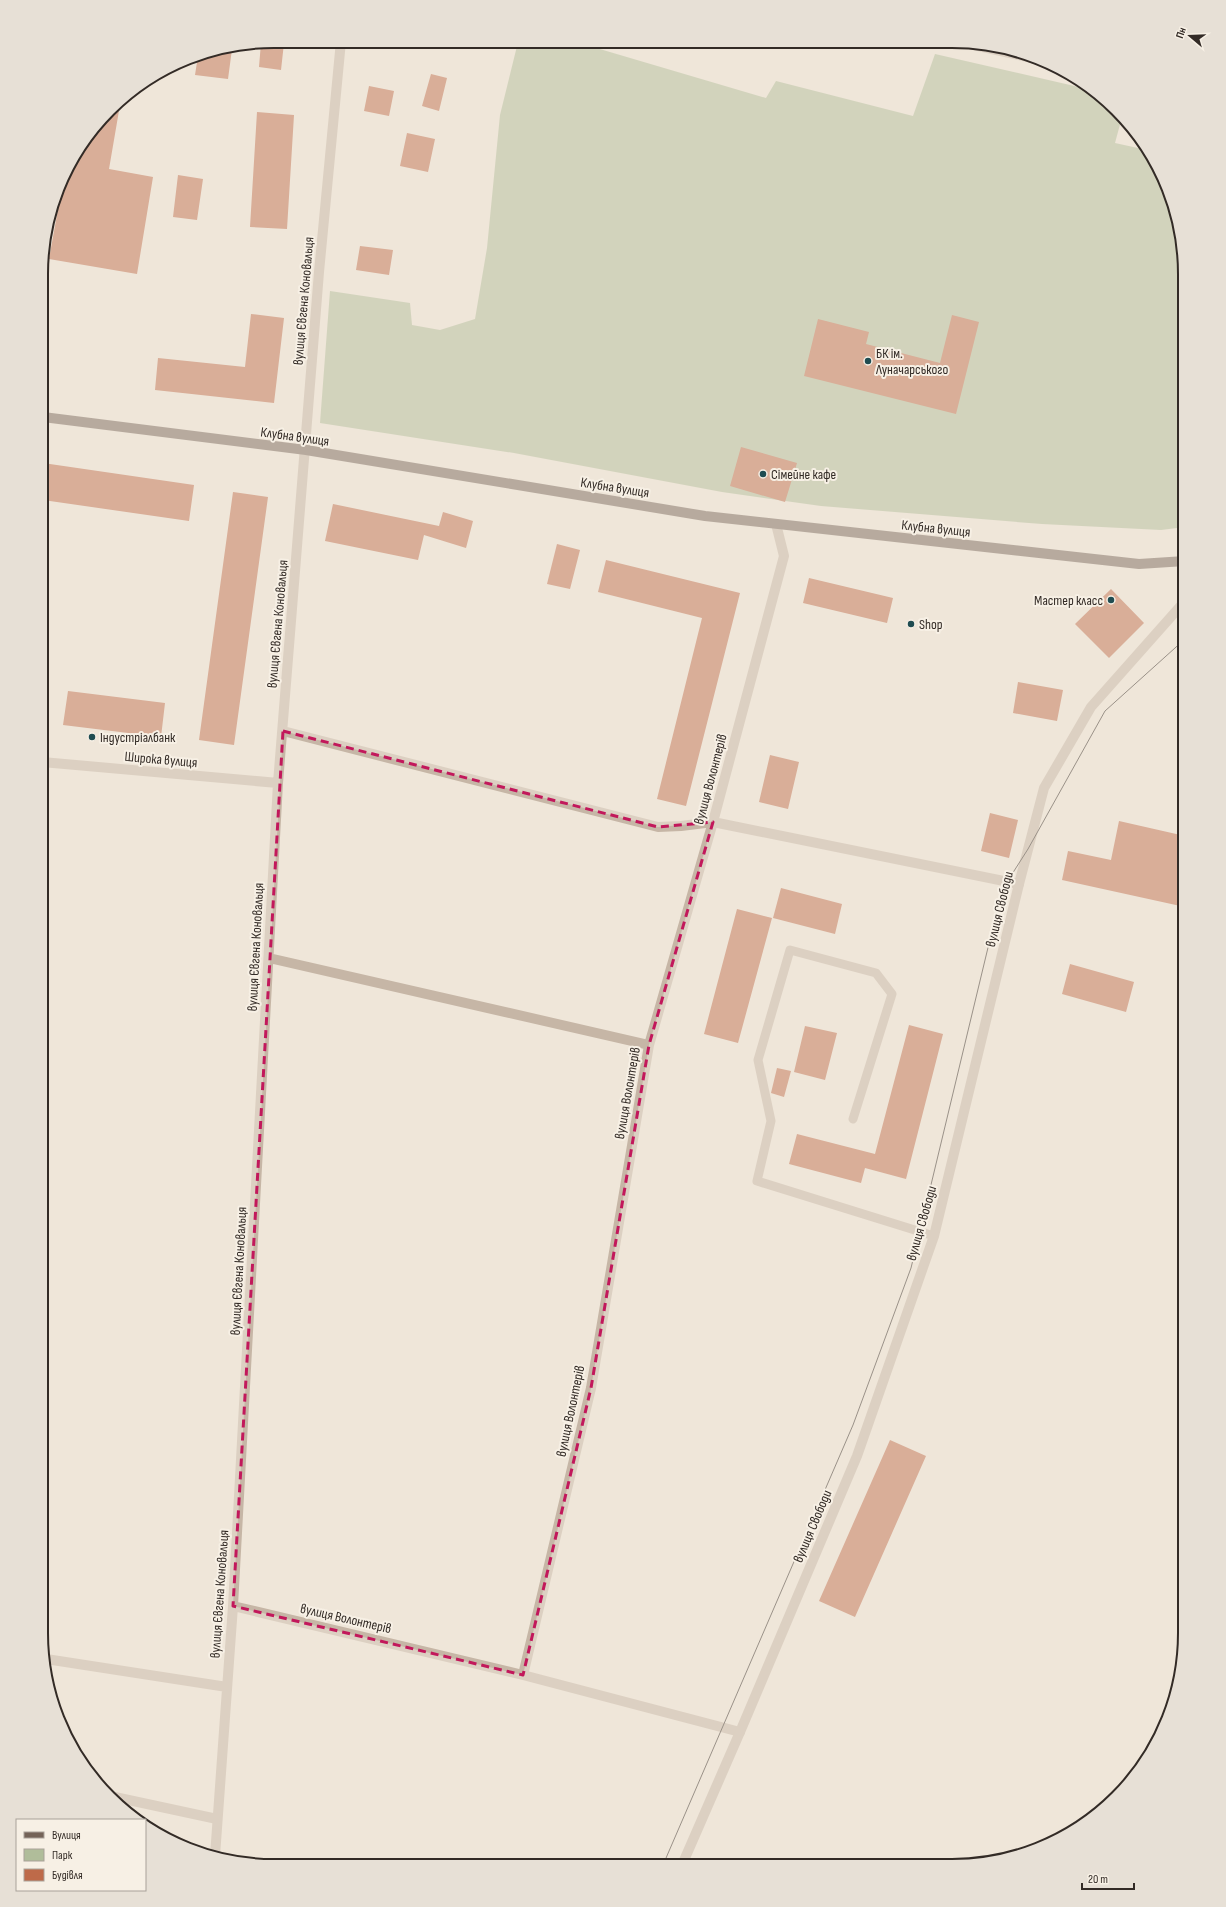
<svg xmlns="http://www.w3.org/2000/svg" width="1226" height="1907" viewBox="0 0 1226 1907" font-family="'Sofia Sans Condensed',sans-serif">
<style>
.green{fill:#b0bd9a}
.building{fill:#be6a49}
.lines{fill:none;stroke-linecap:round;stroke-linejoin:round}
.service{stroke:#c6b6a6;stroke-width:9}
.minor{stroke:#c6b6a6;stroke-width:10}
.tertiary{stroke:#c6b6a6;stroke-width:10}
.primary{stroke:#746358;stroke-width:10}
.tram{stroke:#332b26;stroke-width:1}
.marked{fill:none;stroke:#c2185b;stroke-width:3;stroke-dasharray:8 5;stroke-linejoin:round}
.poi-dot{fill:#1f4c51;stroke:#f7f0e5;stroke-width:1.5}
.labels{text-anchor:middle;stroke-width:4;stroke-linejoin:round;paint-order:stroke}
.street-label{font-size:14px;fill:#332b26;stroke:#f7f0e5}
.poi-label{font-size:14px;fill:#332b26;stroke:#f7f0e5;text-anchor:start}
.rim{fill:none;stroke:#332b26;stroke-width:2}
</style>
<rect width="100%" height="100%" fill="#efe6d9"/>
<!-- green -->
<path class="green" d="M 518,42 L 576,42 L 766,98 L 776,81 L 913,116 L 935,54 L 1096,91 L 1122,117 L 1115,143 L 1147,150 L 1167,185 L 1185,274 L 1185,527 L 1161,530 L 1042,524 L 821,506 L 722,492 L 514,453 L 320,423 L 330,291 L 410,303 L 412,325 L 440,330 L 475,319 L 487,248 L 500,115 Z"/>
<!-- building -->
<path class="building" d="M 273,41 L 284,43 L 281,70 L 259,67 L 261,43 Z
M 232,49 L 228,79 L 195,75 L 198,56 Z
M 431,74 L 447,78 L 439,111 L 422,106 Z
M 369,86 L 394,91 L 389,116 L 364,111 Z
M 121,99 L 109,169 L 153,177 L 137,274 L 49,259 L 65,171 Z
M 257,112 L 294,115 L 287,229 L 250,227 Z
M 407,133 L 435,139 L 428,172 L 400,166 Z
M 178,175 L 203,179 L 197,220 L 173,217 Z
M 360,246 L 393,250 L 389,275 L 356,270 Z
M 251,314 L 284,318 L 274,403 L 155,390 L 158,358 L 245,367 Z
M 952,315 L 979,322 L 956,414 L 804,376 L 818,319 L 869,332 L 866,344 L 940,363 Z
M 741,447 L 797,463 L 785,502 L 730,486 Z
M 43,463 L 194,485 L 189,521 L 43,500 Z
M 233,492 L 268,497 L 234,745 L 199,740 Z
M 333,504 L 439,526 L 443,512 L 473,521 L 466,548 L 424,535 L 418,560 L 325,541 Z
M 557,544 L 580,550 L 570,589 L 547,584 Z
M 606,560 L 740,593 L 686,806 L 657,799 L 702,618 L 598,592 Z
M 809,578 L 893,598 L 887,623 L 803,603 Z
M 1111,589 L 1144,623 L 1109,658 L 1075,624 Z
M 1018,682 L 1063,690 L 1057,721 L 1013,713 Z
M 68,691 L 165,703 L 161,737 L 63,725 Z
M 770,755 L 799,762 L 788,809 L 759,802 Z
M 990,813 L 1018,820 L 1009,858 L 981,851 Z
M 1119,821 L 1185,836 L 1185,907 L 1062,880 L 1068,851 L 1111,860 Z
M 781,888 L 842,904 L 835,934 L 773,918 Z
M 737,909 L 772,918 L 738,1043 L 704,1034 Z
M 1070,964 L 1134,982 L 1126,1012 L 1062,994 Z
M 909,1025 L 943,1034 L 906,1179 L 865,1168 L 861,1183 L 789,1164 L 797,1134 L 875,1154 Z
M 805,1026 L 837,1033 L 825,1080 L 794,1072 Z
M 777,1068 L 791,1071 L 784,1097 L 771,1093 Z
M 890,1440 L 926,1456 L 855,1617 L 819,1601 Z"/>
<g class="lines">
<!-- service -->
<path class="service" d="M 853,1119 L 892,994 L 876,973 L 790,950 L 758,1060 L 771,1121 L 757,1181 L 934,1236"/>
<!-- minor -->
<path class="minor" d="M 965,43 L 1045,61
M 283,731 L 658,827 L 681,826 L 713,822 L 1019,884
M 42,762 L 278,783
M 269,958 L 649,1045
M 233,1606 L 523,1675 L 740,1732
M 46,1659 L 227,1687
M 523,1675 L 591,1388 L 649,1045 L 713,822 L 784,556 L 776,524
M 110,1796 L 217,1819
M 215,1856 L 233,1606 L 278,783 L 319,272 L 341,41"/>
<!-- tertiary -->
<path class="tertiary" d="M 682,1865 L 740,1732 L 857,1456 L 934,1236 L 1019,884 L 1044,788 L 1091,707 L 1185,601"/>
<!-- primary -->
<path class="primary" d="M 43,417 L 306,450 L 705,516 L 1139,564 L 1185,561"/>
<!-- tram -->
<path class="tram" d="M 663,1865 L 853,1425 L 911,1268 L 998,906 L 1007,882 L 1028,849 L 1105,711 L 1185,639"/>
</g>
<!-- marked area -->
<path d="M0 0H1226V1907H0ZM 283,731 L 658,827 L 713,822 L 649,1045 L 591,1388 L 523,1675 L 233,1606 Z" fill="#efe6d9" fill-opacity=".55" fill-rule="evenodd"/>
<path class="marked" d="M 283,731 L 658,827 L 713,822 L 649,1045 L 591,1388 L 523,1675 L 233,1606 Z"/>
<!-- markers -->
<g class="poi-dot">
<circle cx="868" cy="361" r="4"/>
<circle cx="763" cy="474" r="4"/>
<circle cx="1111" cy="600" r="4"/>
<circle cx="911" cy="624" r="4"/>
<circle cx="92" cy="737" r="4"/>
</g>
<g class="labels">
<!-- street labels -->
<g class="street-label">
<text transform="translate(303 301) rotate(-85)" y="5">вулиця Євгена Коновальця</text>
<text transform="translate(295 436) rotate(8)" y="5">Клубна вулиця</text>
<text transform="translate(615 487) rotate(9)" y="5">Клубна вулиця</text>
<text transform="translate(936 528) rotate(6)" y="5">Клубна вулиця</text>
<text transform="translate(277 624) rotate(-85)" y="5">вулиця Євгена Коновальця</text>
<text transform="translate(161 759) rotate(5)" y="5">Широка вулиця</text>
<text transform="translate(710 779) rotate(-75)" y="5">вулиця Волонтерів</text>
<text transform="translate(999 909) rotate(-76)" y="5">вулиця Свободи</text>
<text transform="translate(255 947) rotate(-87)" y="5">вулиця Євгена Коновальця</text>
<text transform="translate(627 1093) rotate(-80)" y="5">вулиця Волонтерів</text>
<text transform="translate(921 1223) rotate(-74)" y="5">вулиця Свободи</text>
<text transform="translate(238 1271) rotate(-87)" y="5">вулиця Євгена Коновальця</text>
<text transform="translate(570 1411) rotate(-78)" y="5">вулиця Волонтерів</text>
<text transform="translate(812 1526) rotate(-67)" y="5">вулиця Свободи</text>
<text transform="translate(219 1594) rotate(-86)" y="5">вулиця Євгена Коновальця</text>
<text transform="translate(346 1618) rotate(13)" y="5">вулиця Волонтерів</text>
</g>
<!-- poi labels -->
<g class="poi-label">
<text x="876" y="358">БК ім.<tspan x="876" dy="16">Луначарського</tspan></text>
<text x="771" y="479">Сімейне кафе</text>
<text x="1103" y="605" text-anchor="end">Мастер класс</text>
<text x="919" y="629">Shop</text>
<text x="100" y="742">Індустріалбанк</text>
</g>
</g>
<!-- crop -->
<path d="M0 0H1226V1907H0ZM274 48H952A226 226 0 0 1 1178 274V1633A226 226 0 0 1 952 1859H274A226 226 0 0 1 48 1633V274A226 226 0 0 1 274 48Z" fill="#e7e0d6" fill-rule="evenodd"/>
<path class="rim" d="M274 48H952A226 226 0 0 1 1178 274V1633A226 226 0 0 1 952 1859H274A226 226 0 0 1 48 1633V274A226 226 0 0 1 274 48Z"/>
<!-- legend -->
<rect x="16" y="1819" width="130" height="72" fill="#f7f0e5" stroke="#a9a199"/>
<rect x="24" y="1832" width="20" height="6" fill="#746358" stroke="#a9a199"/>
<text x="52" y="1839" font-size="12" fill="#332b26">Вулиця</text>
<rect x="24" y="1849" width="20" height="12" fill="#b0bd9a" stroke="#a9a199"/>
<text x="52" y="1859" font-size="12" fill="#332b26">Парк</text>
<rect x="24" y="1869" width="20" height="12" fill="#be6a49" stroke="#a9a199"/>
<text x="52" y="1879" font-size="12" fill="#332b26">Будівля</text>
<!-- north arrow -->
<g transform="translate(1190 36) rotate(289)" stroke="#f7f0e5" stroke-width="3" paint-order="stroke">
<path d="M0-3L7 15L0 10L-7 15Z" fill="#332b26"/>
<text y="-6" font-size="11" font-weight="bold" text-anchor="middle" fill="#332b26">Пн</text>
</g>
<!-- scale -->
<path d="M1082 1883v6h52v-6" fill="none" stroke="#332b26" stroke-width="2"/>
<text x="1088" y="1883" font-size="12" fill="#332b26" stroke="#f7f0e5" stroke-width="3" paint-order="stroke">20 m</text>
</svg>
